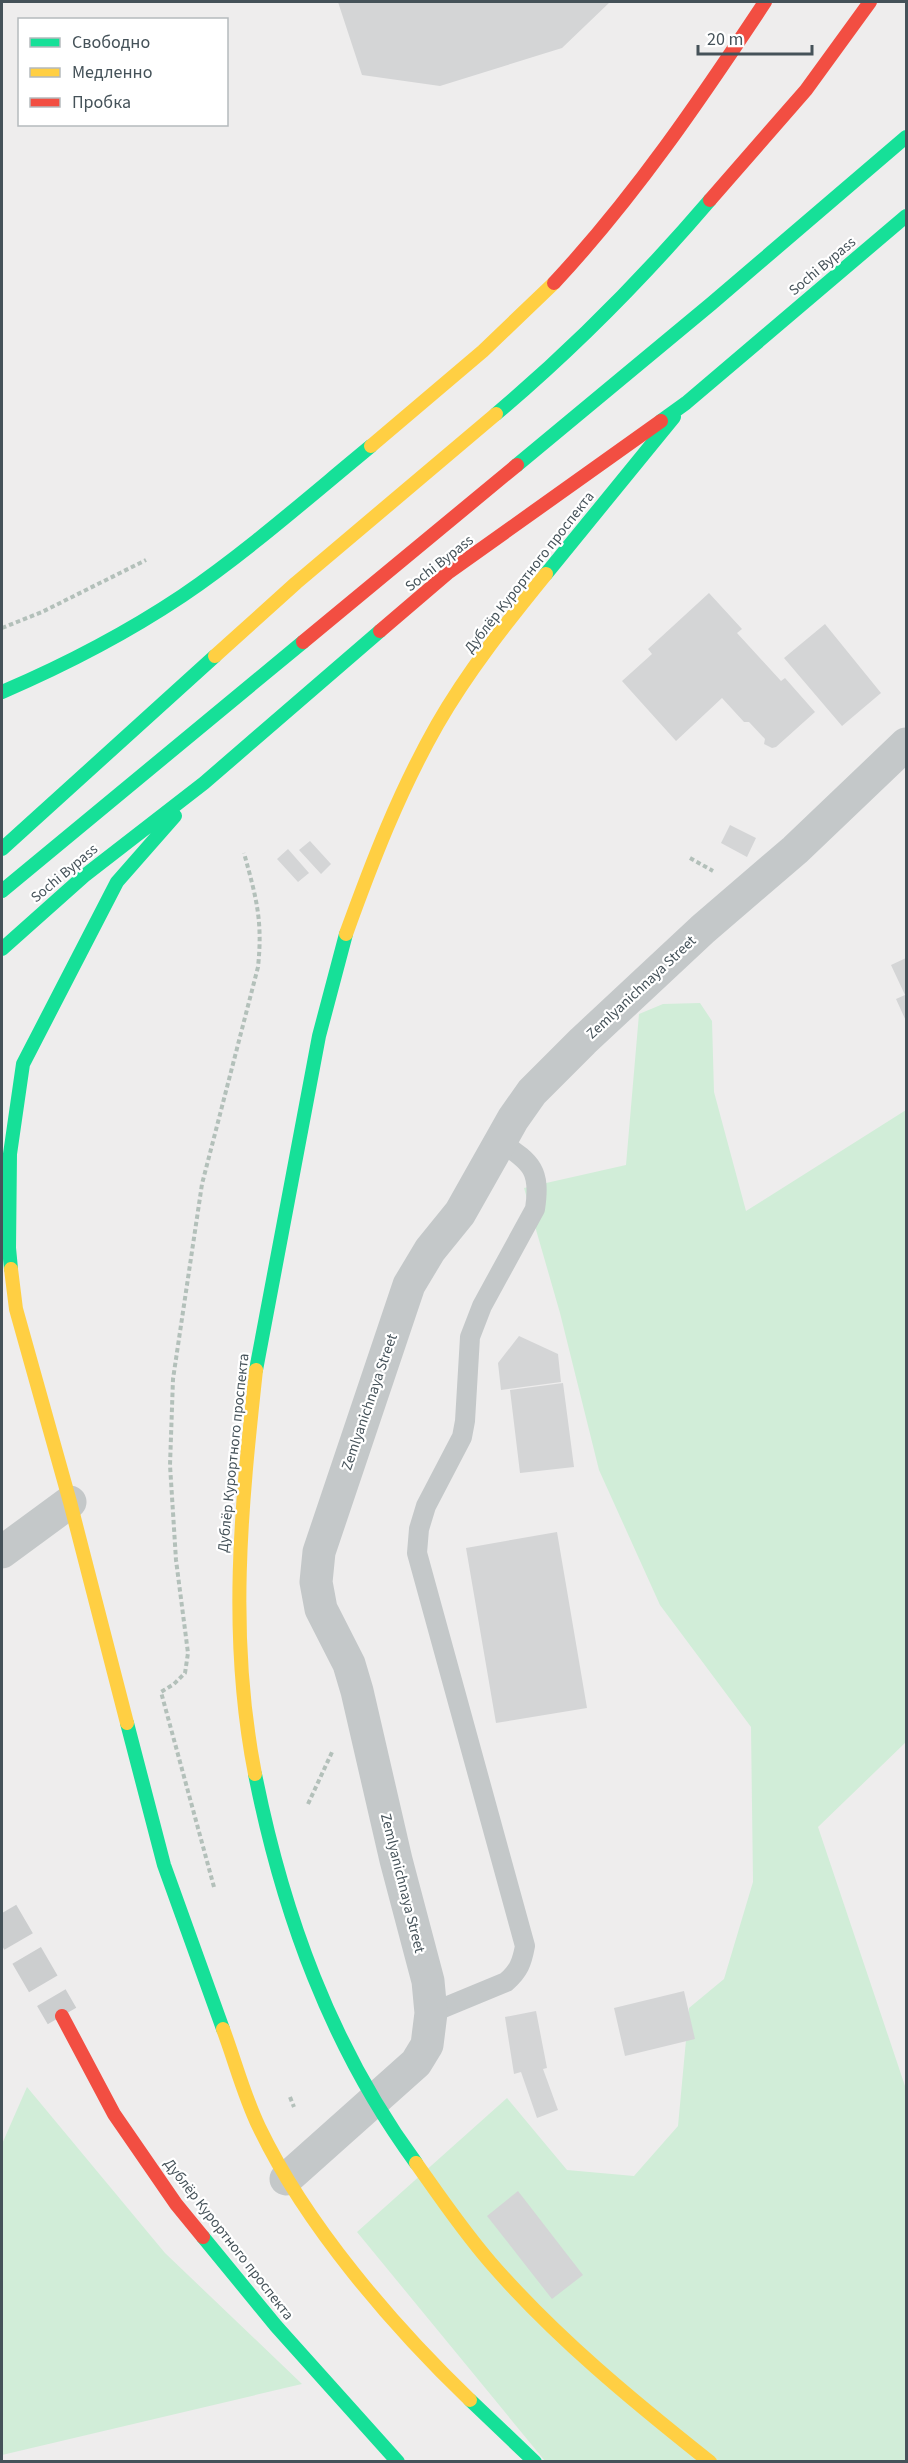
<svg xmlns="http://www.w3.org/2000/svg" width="908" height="2463" viewBox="0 0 908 2463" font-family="'Source Sans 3',sans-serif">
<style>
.green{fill:#d1edd8}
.building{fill:#d4d5d6}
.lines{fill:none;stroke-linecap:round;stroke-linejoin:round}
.primary-tunnel{stroke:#cccecf;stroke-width:33;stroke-dasharray:33 16;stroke-linecap:butt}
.path{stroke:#b3c0ba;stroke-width:4;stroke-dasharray:4.5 3;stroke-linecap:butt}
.lane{stroke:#c4c8c9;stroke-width:20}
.street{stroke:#c4c8c9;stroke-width:33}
.fast{stroke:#16e098;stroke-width:14}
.slow{stroke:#ffcf43;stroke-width:14}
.jam{stroke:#f24e42;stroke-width:14}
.fast-bridge{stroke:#16e098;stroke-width:14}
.slow-bridge{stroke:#ffcf43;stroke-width:14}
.labels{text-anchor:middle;stroke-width:4.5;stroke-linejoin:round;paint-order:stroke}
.street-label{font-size:15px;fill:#455259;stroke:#fff}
</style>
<rect width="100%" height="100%" fill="#eeeded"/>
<!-- green -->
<path class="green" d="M 700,1003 L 712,1021 L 714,1092 L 746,1211 L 906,1110 L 906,1742 L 818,1827 L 906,2089 L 906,2461 L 545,2461 L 357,2232 L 507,2098 L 567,2170 L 634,2176 L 678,2126 L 689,2008 L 724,1979 L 753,1882 L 751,1727 L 660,1605 L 599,1470 L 560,1313 L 524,1188 L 626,1165 L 639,1014 L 663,1004 Z
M 27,2087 L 165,2253 L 302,2384 L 2,2455 L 2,2144 Z"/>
<!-- building -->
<path class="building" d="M 338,2 L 610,2 L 562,48 L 440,86 L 362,75 Z
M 709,593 L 742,629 L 737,633 L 781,681 L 785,678 L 815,712 L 776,747 L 772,748 L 764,744 L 765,739 L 749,722 L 744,722 L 722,698 L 676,741 L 622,681 L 652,654 L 648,649 Z
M 825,624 L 881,693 L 842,726 L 784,658 Z
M 730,825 L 756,838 L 747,857 L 721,843 Z
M 310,841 L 331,864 L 321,874 L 299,850 Z
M 288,849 L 309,873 L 298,882 L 277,859 Z
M 906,958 L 906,1021 L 896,999 L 905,995 L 891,965 Z
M 519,1336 L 558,1354 L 561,1382 L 501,1390 L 498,1363 Z
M 563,1383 L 574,1467 L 520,1473 L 510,1390 Z
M 557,1532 L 587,1708 L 496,1723 L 466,1548 Z
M 684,1991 L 695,2039 L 625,2056 L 614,2008 Z
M 536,2011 L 547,2068 L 543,2069 L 558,2110 L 537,2118 L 521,2072 L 514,2074 L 505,2017 Z
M 518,2191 L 583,2275 L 552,2299 L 487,2216 Z"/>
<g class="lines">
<!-- primary-tunnel -->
<path class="primary-tunnel" d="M 2,1913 L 62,2016"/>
<!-- path -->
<path class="path" d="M 2,628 L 42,612 L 146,560
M 690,858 L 713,871
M 308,1804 L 333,1750
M 214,1887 L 161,1692 L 174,1684 L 185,1673 L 188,1653 L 176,1560 L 170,1465 L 173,1379 L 202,1184 L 258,967 C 263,920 256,897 244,853
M 290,2097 L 294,2107"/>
<!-- lane -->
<path class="lane" d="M 431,2013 L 506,1982 C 519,1971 522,1962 525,1946 L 417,1553 L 419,1529 L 426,1506 L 462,1437 L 465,1421 L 470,1337 L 482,1306 L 535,1209 C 541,1169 531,1163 501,1142"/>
<!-- street -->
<path class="street" d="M 2,1552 L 70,1502
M 286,2179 L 416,2063 L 427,2045 L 431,2013 L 428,1981 L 396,1860 L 357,1691 L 349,1664 L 321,1609 L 316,1582 L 319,1552 L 409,1285 L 430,1250 L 460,1213 L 513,1119 L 532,1092 L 583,1041 L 703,929 L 795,850 L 906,744"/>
<!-- fast -->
<path class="fast" d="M 496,414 C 573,349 645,276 710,200
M 661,421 L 686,403 L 906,216
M 517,465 L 711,304 L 906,137
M 546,574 L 674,417
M 2,692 C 65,665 125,634 182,596 C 248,551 309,497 371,446
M 2,849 L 215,656
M 2,891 L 303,642
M 2,949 L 84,876 L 204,783 L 380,631
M 11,1269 L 9,1248 L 10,1154 L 23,1064 L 117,882 L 175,816
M 256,1370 L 319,1036 L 346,934
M 127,1723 L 164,1865 L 223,2029
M 203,2237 L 276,2326 L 398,2462
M 470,2400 L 535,2462"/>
<!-- slow -->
<path class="slow" d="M 371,446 L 483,351 L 554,283
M 215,656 L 296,583 L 496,414
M 346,934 C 372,862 399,792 437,725 C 468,671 507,622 546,574
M 11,1269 L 16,1309 L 70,1502 L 127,1723
M 223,2029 C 235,2061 244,2096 259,2127 C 306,2225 392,2325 470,2400"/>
<!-- jam -->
<path class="jam" d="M 710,200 L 806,90 L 870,2
M 554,283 C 635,196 700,100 765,2
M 380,631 L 449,572 L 661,421
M 303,642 L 517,465
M 62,2016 L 114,2114 L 176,2204 L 203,2237"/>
<!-- fast-bridge -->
<path class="fast-bridge" d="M 255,1774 C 283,1914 331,2047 416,2163"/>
<!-- slow-bridge -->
<path class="slow-bridge" d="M 255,1774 C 228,1636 241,1508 256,1370
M 416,2163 C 440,2197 463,2231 490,2262 C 555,2337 633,2401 710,2462"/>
</g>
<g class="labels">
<!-- street labels -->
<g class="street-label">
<text transform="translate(822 266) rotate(-40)" y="5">Sochi Bypass</text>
<text transform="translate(439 563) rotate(-38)" y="5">Sochi Bypass</text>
<text transform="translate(529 572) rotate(-52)" y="5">Дублёр Курортного проспекта</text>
<text transform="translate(64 873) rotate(-40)" y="5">Sochi Bypass</text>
<text transform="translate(641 987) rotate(-43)" y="5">Zemlyanichnaya Street</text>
<text transform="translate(369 1402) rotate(-71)" y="5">Zemlyanichnaya Street</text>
<text transform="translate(233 1453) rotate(-84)" y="5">Дублёр Курортного проспекта</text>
<text transform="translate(403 1883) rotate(76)" y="5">Zemlyanichnaya Street</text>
<text transform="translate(229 2239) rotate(52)" y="5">Дублёр Курортного проспекта</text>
</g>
</g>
<!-- border -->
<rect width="908" height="2463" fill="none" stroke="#455259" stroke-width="6"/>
<!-- legend -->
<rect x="18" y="18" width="210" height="108" fill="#ffffff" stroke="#b5babd" stroke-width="1.5"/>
<rect x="30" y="38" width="30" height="9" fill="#16e098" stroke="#b5babd" stroke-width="1.5"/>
<text x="72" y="48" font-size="18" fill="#455259">Свободно</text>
<rect x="30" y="68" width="30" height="9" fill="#ffcf43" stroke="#b5babd" stroke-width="1.5"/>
<text x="72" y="78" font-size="18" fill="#455259">Медленно</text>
<rect x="30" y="98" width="30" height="9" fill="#f24e42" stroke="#b5babd" stroke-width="1.5"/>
<text x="72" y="108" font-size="18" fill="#455259">Пробка</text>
<!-- scale -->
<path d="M698 45v9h114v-9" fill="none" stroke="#455259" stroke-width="3"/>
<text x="707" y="45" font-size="18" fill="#455259" stroke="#ffffff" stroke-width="4.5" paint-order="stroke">20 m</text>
</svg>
